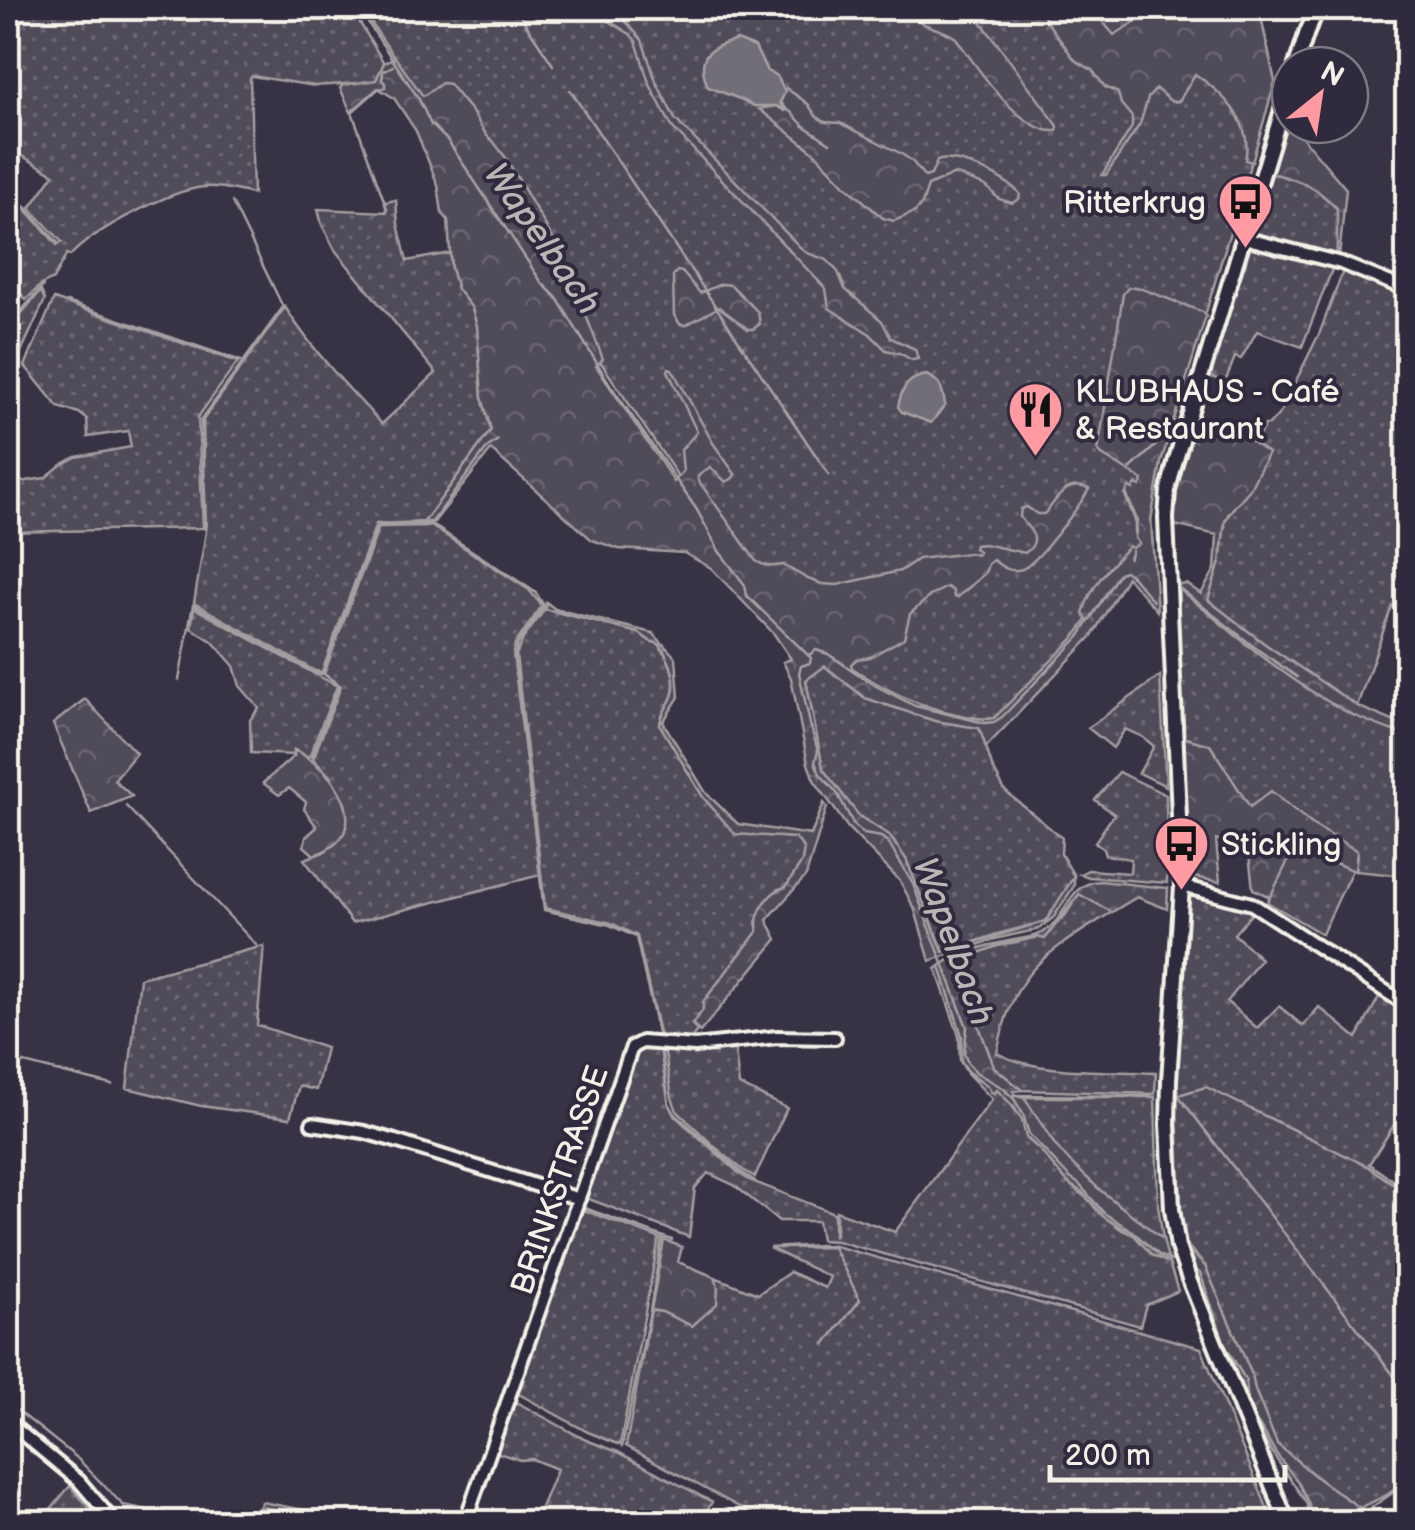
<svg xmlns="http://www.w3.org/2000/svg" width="1415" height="1530" viewBox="0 0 1415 1530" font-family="'Balsamiq Sans',sans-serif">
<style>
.grass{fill:url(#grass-dots);stroke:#a29ea0;stroke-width:2.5}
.forest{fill:url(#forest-crowns);stroke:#a29ea0;stroke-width:2.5}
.water{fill:#726e77;stroke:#a6a2a4;stroke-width:2.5}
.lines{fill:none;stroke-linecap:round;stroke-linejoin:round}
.stream{stroke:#a6a2a4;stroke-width:2.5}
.minor-casing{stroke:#f4f1e8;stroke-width:18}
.major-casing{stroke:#f4f1e8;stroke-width:20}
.minor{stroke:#2f2a3d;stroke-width:10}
.major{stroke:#2f2a3d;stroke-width:12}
.labels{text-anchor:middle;stroke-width:8;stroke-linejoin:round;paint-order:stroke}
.poi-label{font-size:32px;fill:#f4f1e8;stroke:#2f2a3d;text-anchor:start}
.street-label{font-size:32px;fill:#f4f1e8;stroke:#2f2a3d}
.water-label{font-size:35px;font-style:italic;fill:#bab6b5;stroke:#2f2a3d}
</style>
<defs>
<pattern id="grass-dots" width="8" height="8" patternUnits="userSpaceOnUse" patternTransform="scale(2.5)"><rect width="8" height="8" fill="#504b59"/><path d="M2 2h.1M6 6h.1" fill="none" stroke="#6a6571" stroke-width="1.8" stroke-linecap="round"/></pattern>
<pattern id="forest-crowns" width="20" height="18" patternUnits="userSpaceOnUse" patternTransform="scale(2.5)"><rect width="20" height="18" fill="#504b59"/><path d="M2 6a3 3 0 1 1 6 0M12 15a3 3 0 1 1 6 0" fill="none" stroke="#6a6571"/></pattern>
</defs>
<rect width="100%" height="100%" fill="#373244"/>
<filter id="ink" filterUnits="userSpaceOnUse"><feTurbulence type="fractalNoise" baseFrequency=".01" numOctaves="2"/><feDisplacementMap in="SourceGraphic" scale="20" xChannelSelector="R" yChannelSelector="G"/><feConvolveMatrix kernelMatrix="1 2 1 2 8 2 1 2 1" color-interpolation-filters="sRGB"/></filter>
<g filter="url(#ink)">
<!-- grass -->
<path class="grass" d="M 8,8 L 351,8 L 384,63 L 376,80 L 372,82 L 315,86 L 252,76 L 250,78 L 253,194 C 238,191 220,185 205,187 C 172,189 92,231 70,256 L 67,254 L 53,279 L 41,285 L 26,300 L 8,278 L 8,198 L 24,207 L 57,245 L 62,242 L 30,208 L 54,174 L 8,148 Z
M 361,8 L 1259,8 L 1275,82 L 1161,462 L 1151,520 L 1156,602 L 1128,570 L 1073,639 L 1000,714 L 994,718 L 983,720 L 919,706 L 872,681 L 852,668 L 679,478 Z
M 1272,173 C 1304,182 1314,185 1337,209 L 1337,256 L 1259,237 L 1255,233 Z
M 396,200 L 398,224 L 407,261 L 450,253 L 451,268 L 457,289 L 472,308 L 477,326 L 482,397 L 491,430 L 424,522 L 376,524 L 322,672 L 315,671 L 194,603 L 206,531 L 203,420 L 285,307 C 312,350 347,387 382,424 L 436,373 L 335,250 L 322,225 L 318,209 L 387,212 L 385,202 Z
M 1256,247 L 1333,267 L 1302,347 L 1257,331 L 1241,359 L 1235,357 L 1225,382 L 1209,376 L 1250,248 Z
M 1343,271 L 1407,296 L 1407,609 L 1392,606 L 1357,706 L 1265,644 L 1208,600 L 1220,562 L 1225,521 L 1268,453 L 1254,443 L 1265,425 L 1269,425 L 1280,413 L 1320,332 Z
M 41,291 L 45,300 L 8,380 L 8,329 Z
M 54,299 L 238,362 L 198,417 L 203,528 L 8,532 L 8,484 L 45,478 L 61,465 L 76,457 L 131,447 L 128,431 L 88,437 L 87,419 L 79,413 L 58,407 L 25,366 Z
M 431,526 L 529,590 L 542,606 L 515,644 L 513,652 L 540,875 L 352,923 L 304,859 L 327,851 L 332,778 L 313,759 L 341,686 L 324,674 L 379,527 Z
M 1178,588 L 1257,652 L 1350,714 L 1407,736 L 1407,876 L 1355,871 L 1357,851 L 1313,825 L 1271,792 L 1250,808 L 1210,745 L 1182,737 Z
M 194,608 L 337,686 L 309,757 L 294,750 L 294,755 L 251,753 L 250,720 L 259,708 L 240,686 L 234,666 L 212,641 L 191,628 Z
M 545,609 L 639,633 L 650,641 L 659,644 C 670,661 680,682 670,701 C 665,710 661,715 660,725 L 703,797 L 735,833 L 795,838 L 805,848 L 802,862 L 786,887 L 778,889 L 756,922 L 758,931 L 703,1002 L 703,1010 L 692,1024 L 697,1031 L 687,1043 L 661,1041 L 637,936 L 611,923 L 545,908 L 516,655 L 523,639 Z
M 824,666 L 865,698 L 935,721 L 980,728 L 992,766 L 1005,791 L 1062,838 L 1061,854 L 1074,876 L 1047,921 L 1001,933 L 944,952 L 906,859 L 889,835 L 859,816 L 823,769 L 806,680 Z
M 1160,676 L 1166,786 L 1139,773 L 1154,746 L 1141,736 L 1125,729 L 1113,748 L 1088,728 Z
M 1119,772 L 1166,795 L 1167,883 L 1089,877 L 1080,874 L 1088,870 L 1130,873 L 1131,859 L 1105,855 L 1103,849 L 1095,842 L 1114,814 L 1095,800 Z
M 1295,846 L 1352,870 L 1322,934 L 1267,902 Z
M 1189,893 L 1254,911 L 1234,934 L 1261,959 L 1227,1002 L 1257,1028 L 1279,1006 L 1303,1026 L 1319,1007 L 1357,1038 L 1380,995 L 1407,1013 L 1407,1105 L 1369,1164 L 1407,1190 L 1407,1480 L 1387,1495 L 1360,1508 L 1320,1480 L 1277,1444 L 1255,1390 L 1252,1375 L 1205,1266 L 1187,1245 L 1182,1227 L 1176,1093 Z
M 1079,894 L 1112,912 C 1044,955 1014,968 997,1053 C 1037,1075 1109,1070 1156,1073 L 1155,1094 L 1022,1090 L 994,1067 L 955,961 L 997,946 L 1039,937 L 1065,916 Z
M 264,946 L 257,1025 L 326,1048 L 316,1090 L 299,1086 L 290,1118 L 201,1106 L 127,1088 L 140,978 Z
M 940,966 L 962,1036 L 961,1061 L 968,1071 L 977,1080 L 997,1089 L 1007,1099 L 1022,1120 L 1027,1139 L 1039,1149 L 1068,1183 L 1090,1201 L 1099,1213 L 1122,1230 L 1134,1235 L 1152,1255 L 1169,1263 L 1178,1291 L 1146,1305 L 1140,1326 L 837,1241 L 821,1240 L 818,1221 L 779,1221 L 734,1185 L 708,1173 L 695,1188 L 689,1237 L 586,1198 L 636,1054 L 641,1048 L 660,1049 L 669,1105 L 674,1115 L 740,1174 L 749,1180 L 834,1213 L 834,1235 L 836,1234 L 836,1211 L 895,1232 L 992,1099 L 967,1073 L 960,1061 L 959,1036 L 936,969 Z
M 664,1047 L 695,1052 L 735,1050 L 739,1085 L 787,1108 L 755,1177 L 743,1170 L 715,1147 L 677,1111 L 672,1098 Z
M 1024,1097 L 1155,1097 L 1158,1205 L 1163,1239 C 1129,1218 1078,1176 1054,1144 C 1043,1129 1034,1112 1024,1097 Z
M 581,1209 L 659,1238 L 620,1445 L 588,1432 L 517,1393 Z
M 821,1245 L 835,1246 L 1201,1348 L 1273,1522 L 869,1522 L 849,1510 L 838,1522 L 798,1522 L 799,1519 L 792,1514 L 777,1522 L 767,1522 L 626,1446 L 651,1310 L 662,1312 L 718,1287 L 715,1277 L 758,1294 L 790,1272 L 825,1288 L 830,1277 L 769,1248 Z
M 518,1403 L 586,1440 L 618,1452 L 712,1502 L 700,1522 L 535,1522 L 557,1469 L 532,1459 L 520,1460 L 495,1452 L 512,1404 Z
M 70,1486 L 102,1522 L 40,1522 Z"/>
<!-- forest -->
<path class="forest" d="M 588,8 L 614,8 L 642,40 L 656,81 L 675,119 L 800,247 L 807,253 L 827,260 L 838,272 L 845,289 L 882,321 L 891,338 L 915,349 L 918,359 L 912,360 L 899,353 L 886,350 L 870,334 L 829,308 L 826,289 L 672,127 L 649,83 L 636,41 L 630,34 Z
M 907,8 C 930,7 956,4 976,15 L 1058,126 L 1057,131 C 1020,134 976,66 956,38 C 936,24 924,32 907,8 Z
M 1048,8 L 1091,8 L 1114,35 L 1150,13 L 1148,8 L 1259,8 L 1275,82 L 1252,162 L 1245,160 C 1254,123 1223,93 1195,74 L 1179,101 L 1172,102 L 1156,89 L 1148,98 L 1140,124 L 1106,175 L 1102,175 L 1132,127 L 1132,117 L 1121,104 L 1118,93 L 1105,87 L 1092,70 L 1075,60 L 1044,18 Z
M 395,57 L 423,96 L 442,83 L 449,84 L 472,112 L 487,136 L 493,141 L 506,158 L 563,256 L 603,359 L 596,366 L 674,482 L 683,471 L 681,450 L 697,432 L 668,371 L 669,368 L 672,369 L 713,443 L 735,474 L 733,478 L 726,482 L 710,467 L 698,476 L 698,480 L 756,561 C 766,567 772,567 783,565 L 808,579 L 822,584 L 837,585 L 900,571 L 918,559 L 969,553 L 977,555 L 979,552 L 974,548 L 975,545 L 984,544 L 1025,553 C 1044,539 1029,530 1020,517 L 1021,509 L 1027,507 L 1037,514 L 1044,514 C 1057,501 1065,478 1089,489 C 1081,504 1037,564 1022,569 C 1010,573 1002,567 993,560 L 988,564 L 985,573 L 957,598 L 954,597 L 953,591 L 947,587 L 930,596 L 910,614 L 904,638 L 870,657 L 857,659 L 851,664 L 852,668 C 887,691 913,704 955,714 C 968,716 981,721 994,718 L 1073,639 L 1087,620 L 1083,613 C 1091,585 1110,566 1129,546 L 1132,548 L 1139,544 L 1135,538 L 1137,520 L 1126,493 L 1129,487 L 1133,489 L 1136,484 L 1140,486 L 1143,480 L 1102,455 L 1098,451 L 1123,294 L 1128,288 L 1137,287 L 1203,312 L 1206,316 L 1161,462 L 1151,520 L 1157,611 L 1127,577 L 1092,636 L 986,747 L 979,728 L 935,721 L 865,698 L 825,666 L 806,680 L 823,769 L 859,816 L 889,835 L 906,859 L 943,952 L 1046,921 L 1074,876 L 1074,886 L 1054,917 L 1039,929 L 995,939 L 930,961 L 915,910 L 900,881 L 848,828 L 814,780 L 808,764 L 791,678 L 783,662 L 791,659 L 774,634 L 711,568 L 684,553 L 619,549 L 592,540 L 491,450 L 434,522 L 424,522 L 491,430 L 482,397 L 477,326 L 472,308 L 457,289 L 451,268 L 448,220 L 442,213 L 438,185 L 416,131 L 394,98 L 378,88 L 351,112 L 340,88 L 343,85 L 376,80 L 384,63 Z
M 786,88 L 808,104 L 816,116 L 825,122 L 840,123 L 900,153 L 912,161 L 925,177 L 931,175 L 937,161 C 957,154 1007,178 1020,194 L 1019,199 L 1012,203 L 999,199 L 986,186 L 955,174 L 928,186 L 922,204 L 915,212 L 894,221 L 883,218 L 847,187 L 815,153 L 759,109 L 776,106 L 785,111 L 786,109 L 780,101 Z
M 1290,110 L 1290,125 L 1298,125 L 1302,137 L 1346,189 L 1339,257 L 1337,256 L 1337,208 C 1314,185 1304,182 1272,173 Z
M 677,271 L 682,272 L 700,293 L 721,284 L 731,285 L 758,312 L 760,324 L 753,329 L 748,329 L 719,307 L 686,325 L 680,324 L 674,315 L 673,276 Z
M 1195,423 L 1224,431 L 1230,427 L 1268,453 L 1250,489 L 1229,513 L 1225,521 L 1220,562 L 1208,600 L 1265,644 L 1357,706 L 1407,727 L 1407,736 C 1388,729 1367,722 1349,713 C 1289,683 1230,630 1178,588 L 1177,585 L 1187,584 L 1201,594 L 1215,569 L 1217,535 L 1174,525 C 1173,489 1185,457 1195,423 Z
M 546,602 L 555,609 L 653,633 L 676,658 L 679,697 L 663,722 L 706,793 L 738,824 L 811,835 L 824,803 L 827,807 L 806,876 L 767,920 L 777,939 L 700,1032 L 692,1024 L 703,1010 L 703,1002 L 758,931 C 753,914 769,891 786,887 L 802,862 L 804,848 L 795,838 L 735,834 L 703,797 L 660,725 C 661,715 665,710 670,701 C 680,682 670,661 660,644 L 650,641 L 639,633 L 545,609 Z
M 85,699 L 136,753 L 114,780 L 132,796 L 91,813 L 53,724 Z
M 1182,737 L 1210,745 L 1250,807 L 1271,791 L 1313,825 L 1357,851 L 1355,871 L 1295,847 L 1270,897 L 1253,889 L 1247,837 L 1216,840 L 1220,882 L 1193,877 L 1186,871 Z
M 294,750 C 336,769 379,834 314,855 L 304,846 L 306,837 L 317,827 L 304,809 L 306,802 L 289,788 L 279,795 L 263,783 L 294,756 Z
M 1100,881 L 1168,888 L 1167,909 L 1137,897 L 1112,912 L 1079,894 L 1045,939 L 1038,937 L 997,946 L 955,962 L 994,1067 L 1022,1090 L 1013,1091 L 1016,1096 L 1024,1097 L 1055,1145 L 1070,1162 L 1100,1190 L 1163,1239 L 1169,1263 L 1152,1255 L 1134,1235 L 1104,1217 L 1082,1192 L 1068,1183 L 1039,1149 L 1026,1137 L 1022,1120 L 1014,1107 L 997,1090 L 995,1093 L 991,1092 L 988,1086 L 968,1071 L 961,1061 L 962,1036 L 940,966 C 960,951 990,945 1014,940 C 1024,938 1036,937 1044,932 C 1069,916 1067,883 1100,881 Z
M 664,1240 L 682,1247 L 678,1262 L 715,1277 L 718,1287 L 717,1304 L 692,1326 L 662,1312 L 651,1310 Z
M 1189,1250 L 1205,1266 L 1252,1375 L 1255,1390 L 1277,1444 L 1320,1480 L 1360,1508 L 1363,1514 C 1345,1526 1332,1522 1311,1522 L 1309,1504 L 1299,1484 L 1275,1452 L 1264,1432 L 1250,1414 L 1215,1327 Z
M 262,1502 L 365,1522 L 251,1522 Z"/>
<!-- water -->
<path class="water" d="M 737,40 L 755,47 L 767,71 L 777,76 L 785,92 L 780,103 L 787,110 L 776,106 L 754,106 L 740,99 L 708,87 C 695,55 708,48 737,40 Z
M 926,375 C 941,380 943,391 945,405 L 931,423 L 902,412 L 898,407 C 901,390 907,378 926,375 Z"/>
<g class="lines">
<!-- stream -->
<path class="stream" d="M 358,8 L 419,99 L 430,123 L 448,141 L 542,283 L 557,298 L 611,386 L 697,510 L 719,551 L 745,585 L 747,596 L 811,658 L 810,663 L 801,666 L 799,673 L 810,724 L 818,751 L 815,762 L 820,774 L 837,793 L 854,825 L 864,834 L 881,837 L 888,842 L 913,884 L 967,1027 L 964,1053 L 968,1063 L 977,1073 L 1003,1088 L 1014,1099 L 1023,1114 L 1029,1134 L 1070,1178 L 1079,1184 L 1104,1213 L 1132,1231 L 1160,1256 L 1178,1263
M 515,8 L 553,65
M 570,90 L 829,475
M 787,110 L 791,112 L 804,126 L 830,143
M 8,197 L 26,207 L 59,244
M 387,209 L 352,112 L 378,89 L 385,87 L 385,83 L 382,80 L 383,71 L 393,66
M 67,302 L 241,361
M 8,326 L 43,286
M 1192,423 L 1223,433 L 1232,429 L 1248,440
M 1176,431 L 1178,431
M 1130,469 L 1166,436
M 1125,495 L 1135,520 L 1135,534
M 432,522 L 488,447 L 498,440
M 205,529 L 201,420 L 283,307 L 232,202
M 1160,549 L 1175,880
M 1129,559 L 1132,551
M 1175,588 L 1178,587 L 1257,649 L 1297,677
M 809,655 L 816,650 L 828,654 L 876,686 L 915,706 L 985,723 L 994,722 L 1002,717 L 1079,637 L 1119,573 L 1125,571 L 1132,576 L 1153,601
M 179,680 L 193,605 L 314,673 L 322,674 L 377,527 L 382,525 L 431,524 L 529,588 L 536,593 L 544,606 L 517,645 L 514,659 L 544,910 L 610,925 L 636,937 L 659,1038
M 312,756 L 339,686 L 325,675
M 126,806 L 258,947
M 1188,876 L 1191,882 L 1218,889
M 661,1047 L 669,1103 L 675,1114 L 741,1172 L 755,1181
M 8,1059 L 112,1085
M 1013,1095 L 1151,1096
M 1408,1194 L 1367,1166 L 1206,1087 L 1178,1095 L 1408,1394
M 582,1207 L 672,1240
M 779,1248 L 833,1247 L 860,1300 L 825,1344
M 1190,1267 L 1200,1273 L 1226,1347 L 1246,1381 L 1248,1405 L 1271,1451 L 1303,1498 L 1307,1505 L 1308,1522
M 8,1403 L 76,1457 L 123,1505 L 153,1511
M 8,1433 L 8,1434
M 622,1447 L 650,1311 L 662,1237
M 46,1462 L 75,1487 L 104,1522
M 158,1512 L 176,1515 L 192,1522
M 249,1522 L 257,1509 L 261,1507 L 351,1522
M 1351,1522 L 1408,1482"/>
<defs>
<path id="minor" d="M 1244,238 L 1341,263 L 1408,290
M 1182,886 L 1252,904 L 1408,1006
M 312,1124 L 364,1132 L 392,1140 L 579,1199
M 8,1422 L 79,1481 L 114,1522
M 465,1522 L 632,1047 L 642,1042 L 695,1046 L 777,1037 L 835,1038"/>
<path id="major" d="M 1296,65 L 1307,32 L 1318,8
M 1287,1522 L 1189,1279 L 1178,1247 L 1172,1209 L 1168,1124 L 1169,1080 L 1182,886 L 1166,518 L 1168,490 L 1175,463 L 1290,84"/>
</defs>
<!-- minor casing -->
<use href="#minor" class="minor-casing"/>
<!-- major casing -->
<use href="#major" class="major-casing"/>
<!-- minor -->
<use href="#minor" class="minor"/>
<!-- major -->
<use href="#major" class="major"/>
</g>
</g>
<!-- icons -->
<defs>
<symbol id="bus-pin" viewBox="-11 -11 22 30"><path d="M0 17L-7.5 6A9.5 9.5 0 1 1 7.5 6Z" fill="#ff9aa2" stroke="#2f2a3d"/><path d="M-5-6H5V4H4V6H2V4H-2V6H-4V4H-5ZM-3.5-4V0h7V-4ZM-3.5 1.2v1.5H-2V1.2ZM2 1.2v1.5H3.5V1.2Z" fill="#111"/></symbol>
<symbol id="restaurant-pin" viewBox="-11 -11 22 30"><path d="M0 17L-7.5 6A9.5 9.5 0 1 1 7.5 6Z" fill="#ff9aa2" stroke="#2f2a3d"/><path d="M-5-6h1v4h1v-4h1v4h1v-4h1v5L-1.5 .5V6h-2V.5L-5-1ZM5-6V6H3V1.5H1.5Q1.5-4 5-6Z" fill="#111"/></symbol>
</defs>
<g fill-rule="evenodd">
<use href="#bus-pin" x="1214" y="170" width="63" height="86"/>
<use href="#restaurant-pin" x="1004" y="378" width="63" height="86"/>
<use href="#bus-pin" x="1150" y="812" width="63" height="86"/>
</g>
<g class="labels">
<!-- poi labels -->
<g class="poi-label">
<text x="1206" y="213" text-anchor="end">Ritterkrug</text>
<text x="1075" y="402">KLUBHAUS - Café<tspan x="1075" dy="37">&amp; Restaurant</tspan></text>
<text x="1221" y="855">Stickling</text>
</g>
<!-- street labels -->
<g class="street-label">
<text transform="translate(559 1180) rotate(-71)" y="11">BRINKSTRASSE</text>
</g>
<!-- water labels -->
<g class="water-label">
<text transform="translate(543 238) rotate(55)" y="12">Wapelbach</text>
<text transform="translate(954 941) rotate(70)" y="12">Wapelbach</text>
</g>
</g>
<!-- margin -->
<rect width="1415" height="1530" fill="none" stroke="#2f2a3d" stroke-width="40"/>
<rect x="20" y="20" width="1375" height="1490" fill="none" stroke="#f4f1e8" stroke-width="4" filter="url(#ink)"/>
<!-- north arrow -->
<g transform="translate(1320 95) rotate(30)"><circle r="48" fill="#2f2a3d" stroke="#7e7a81" stroke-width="2.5"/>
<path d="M0-8L18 38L0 25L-18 38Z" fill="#ff9aa2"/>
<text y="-15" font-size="28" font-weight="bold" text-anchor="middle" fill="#f4f1e8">N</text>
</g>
<!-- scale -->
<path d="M1050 1465v15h235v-15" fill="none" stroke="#f4f1e8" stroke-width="5"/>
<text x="1065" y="1465" font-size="30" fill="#f4f1e8" stroke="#2f2a3d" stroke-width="8" paint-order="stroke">200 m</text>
</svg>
